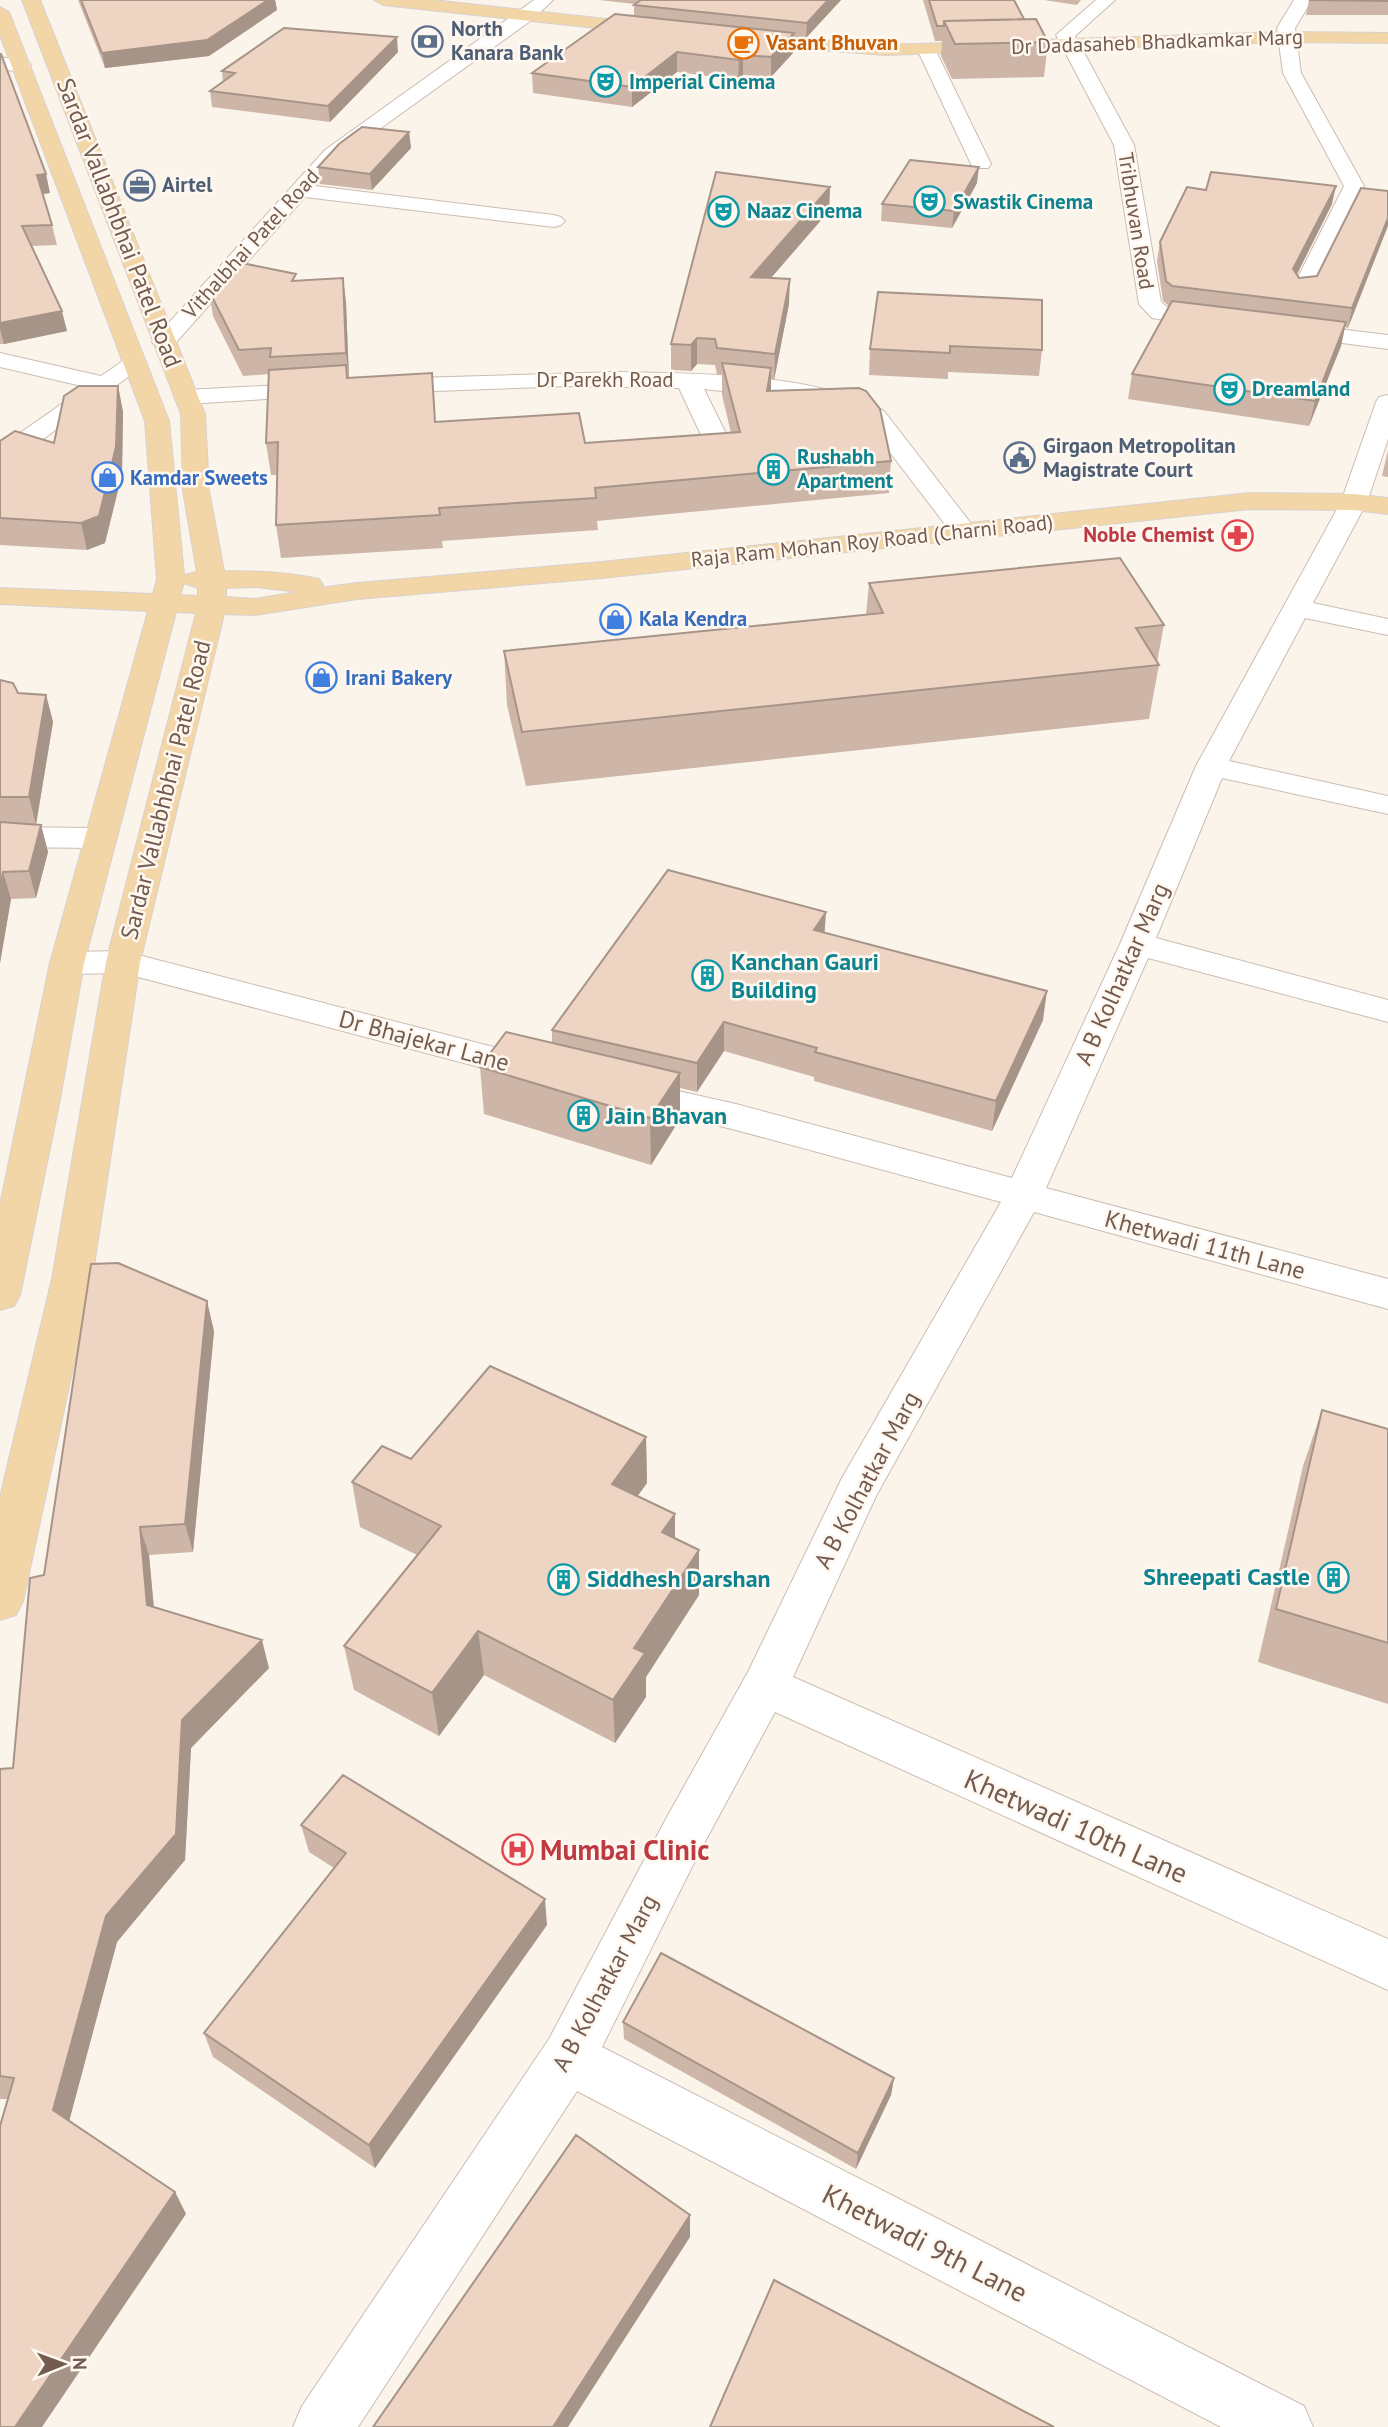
<svg xmlns="http://www.w3.org/2000/svg" width="1388" height="2427" viewBox="0 0 1388 2427" font-family="'PT Sans',sans-serif">
<style>
.lines{fill:none;stroke-linecap:round;stroke-linejoin:round}
.minor-casing{stroke:#ccbcb0;stroke-width:2}
.major-casing{stroke:#d8d1ce;stroke-width:2}
.minor{fill:#fff;fill-rule:evenodd}
.major{fill:#f3d6a8;fill-rule:evenodd}
.wall{fill:#cdb6a8}
.shaded-wall{fill:#a79488}
.building{fill:#eed4c3;stroke:#a79488;stroke-width:2}
.labels{text-anchor:middle;stroke-width:5;stroke-linejoin:round;paint-order:stroke}
.far-service-label{font-size:21px;font-weight:bold;fill:#4e5e75;stroke:#fef8f0;text-anchor:start}
.far-street-label{font-size:21px;fill:#745b4f;stroke:#fef8f0}
.far-food-label{font-size:21px;font-weight:bold;fill:#c56008;stroke:#fef8f0;text-anchor:start}
.far-culture-label{font-size:21px;font-weight:bold;fill:#0d838f;stroke:#fef8f0;text-anchor:start}
.far-shop-label{font-size:21px;font-weight:bold;fill:#366cbe;stroke:#fef8f0;text-anchor:start}
.far-health-label{font-size:21px;font-weight:bold;fill:#be3a42;stroke:#fef8f0;text-anchor:end}
.street-label{font-size:24px;fill:#745b4f;stroke:#fef8f0}
.culture-label{font-size:24px;font-weight:bold;fill:#0d838f;stroke:#fef8f0;text-anchor:start}
.near-street-label{font-size:28px;fill:#745b4f;stroke:#fef8f0}
.near-health-label{font-size:28px;font-weight:bold;fill:#be3a42;stroke:#fef8f0;text-anchor:start}
</style>
<rect width="100%" height="100%" fill="#fbf4ea"/>
<g class="lines">
<defs>
<path id="minor" d="M 534,0 L 553,0 L 533,19 L 339,158 L 315,186 L 554,215 L 561,217 L 565,221 L 561,225 L 554,227 L 305,197 L 172,347 L 156,347 L 152,342 L 156,337 L 325,150 Z
M 1096,0 L 1115,0 L 1075,36 L 1134,145 L 1161,302 L 1167,307 L 1224,317 L 1227,322 L 1224,327 L 1216,329 L 1152,318 L 1139,304 L 1114,145 L 1056,35 Z
M 1294,0 L 1312,0 L 1295,28 L 1301,73 L 1364,186 L 1314,289 L 1311,294 L 1295,294 L 1292,289 L 1344,186 L 1283,73 L 1277,28 Z
M 926,44 L 935,49 L 991,164 L 988,168 L 974,168 L 971,164 L 917,49 Z
M 0,57 L 29,62 L 31,66 L 22,72 L 0,69 Z
M 1289,323 L 1388,335 L 1388,349 L 1281,335 L 1277,330 L 1281,325 Z
M 0,353 L 101,376 L 127,358 L 143,358 L 147,363 L 9,464 L 0,467 L 0,447 L 86,387 L 0,367 Z
M 617,372 C 697,374 813,372 884,411 L 976,530 L 972,536 L 963,538 L 954,536 L 866,421 L 839,408 L 818,402 L 704,389 L 735,452 L 731,457 L 722,460 L 713,457 L 709,452 L 679,388 L 570,386 L 381,393 L 372,391 L 369,386 L 372,381 L 381,379 Z
M 321,383 L 330,385 L 333,390 L 330,395 L 186,404 L 177,402 L 174,397 L 177,392 L 186,390 Z
M 1388,395 L 1388,439 L 1367,502 L 1313,603 L 1388,619 L 1388,635 L 1305,618 L 1229,761 L 1388,796 L 1388,814 L 1222,778 L 1156,938 L 1388,1000 L 1388,1022 L 1148,958 L 1046,1188 L 1388,1279 L 1388,1309 L 1034,1212 L 876,1496 L 793,1677 L 1388,1939 L 1388,1990 L 775,1712 L 701,1849 L 602,2047 L 1304,2406 L 1313,2427 L 1221,2427 L 577,2091 L 358,2427 L 293,2427 L 302,2406 L 549,2039 L 667,1817 L 748,1672 L 842,1478 L 1001,1202 L 736,1130 L 616,1101 L 611,1092 L 616,1083 L 629,1080 L 736,1104 L 1012,1178 L 1120,944 L 1196,766 L 1341,502 L 1376,402 L 1379,397 Z
M 0,827 L 99,828 L 110,831 L 115,838 L 110,845 L 99,848 L 0,847 Z
M 123,951 L 536,1058 L 549,1061 L 554,1070 L 549,1079 L 536,1082 L 123,973 L 67,974 L 55,971 L 50,963 L 55,955 L 67,952 Z"/>
<path id="major" d="M 22,0 L 40,0 L 205,414 L 209,491 L 224,571 C 256,571 288,572 319,579 L 323,585 L 320,588 L 357,583 L 602,562 L 1250,493 L 1354,494 L 1388,498 L 1388,514 L 1354,510 L 1250,509 L 602,578 L 357,599 L 255,615 L 224,614 L 140,962 L 92,1279 L 23,1601 L 16,1615 L 0,1620 L 0,1497 L 52,1279 L 106,962 L 196,613 L 176,612 L 84,963 L 60,1099 L 20,1295 L 14,1306 L 0,1310 L 0,1205 L 50,963 L 148,611 L 0,604 L 0,588 L 153,594 L 157,579 L 145,421 L 0,35 L 0,7 L 9,12 L 169,421 L 184,575 L 197,572 L 183,491 L 181,414 ZM 184,583 L 198,588 L 198,596 L 180,595 ZM 257,587 L 298,592 L 255,599 L 226,597 L 226,588 Z
M 374,0 L 432,0 L 652,24 L 661,29 L 652,34 L 383,5 Z
M 1288,32 L 1388,33 L 1388,43 L 1288,42 L 885,55 L 740,44 L 731,39 L 740,34 L 885,45 Z"/>
</defs>
<!-- minor casing -->
<use href="#minor" class="minor-casing"/>
<!-- major casing -->
<use href="#major" class="major-casing"/>
<!-- minor -->
<use href="#minor" class="minor"/>
<!-- major -->
<use href="#major" class="major"/>
</g>
<!-- wall -->
<path class="wall" d="M 78,0 L 275,0 L 277,10 L 209,56 L 105,68 Z
M 599,0 L 841,0 L 806,38 L 794,37 L 793,53 L 771,77 L 743,75 L 738,80 L 677,72 L 632,107 L 533,93 L 532,73 L 634,16 L 634,5 L 635,4 Z
M 923,0 L 1014,0 L 1024,19 L 1048,42 L 1044,77 L 952,79 L 941,56 L 942,41 L 935,41 Z
M 1044,0 L 1081,0 L 1077,5 Z
M 1309,0 L 1388,0 L 1388,15 L 1306,15 Z
M 398,52 L 330,122 L 212,107 L 210,91 L 223,82 L 222,71 Z
M 0,54 L 50,193 L 43,194 L 52,225 L 57,245 L 32,246 L 67,331 L 4,344 L 0,344 Z
M 409,132 L 411,148 L 372,190 L 320,184 L 318,167 Z
M 977,183 L 952,228 L 881,221 L 882,204 Z
M 830,187 L 829,211 L 771,278 L 789,304 L 774,380 L 771,379 L 771,391 L 891,461 L 889,493 L 597,521 L 598,530 L 442,541 L 443,548 L 281,558 L 276,525 L 277,475 L 271,475 L 266,443 L 269,374 L 243,376 L 213,316 L 209,291 L 297,281 L 343,278 L 346,303 L 349,378 L 436,422 L 585,443 L 731,433 L 722,395 L 722,374 L 717,374 L 715,365 L 697,364 L 691,371 L 671,370 L 671,344 Z
M 1388,191 L 1348,328 L 1345,327 L 1341,346 L 1309,426 L 1128,399 L 1132,374 L 1169,306 L 1163,301 L 1157,261 L 1160,242 L 1332,204 L 1297,274 L 1299,278 L 1317,276 Z
M 878,292 L 1042,350 L 1039,376 L 948,372 L 948,379 L 869,375 L 870,349 Z
M 118,386 L 123,412 L 122,474 L 105,543 L 87,550 L 0,545 L 0,441 L 54,443 Z
M 1388,450 L 1388,477 L 1382,476 Z
M 869,583 L 1164,625 L 1157,662 L 1159,665 L 1149,719 L 526,786 L 507,705 L 504,651 L 866,615 Z
M 0,680 L 18,693 L 46,695 L 53,722 L 36,824 L 41,825 L 48,852 L 36,898 L 11,899 L 0,963 Z
M 825,933 L 1043,1020 L 992,1131 L 814,1081 L 814,1077 L 724,1051 L 697,1092 L 680,1088 L 680,1119 L 651,1165 L 484,1114 L 480,1067 L 552,1043 L 552,1030 Z
M 214,1331 L 193,1552 L 149,1555 L 154,1607 L 269,1668 L 191,1748 L 185,1860 L 117,1942 L 69,2121 L 175,2192 L 186,2214 L 8,2099 L 0,2099 L 0,1769 L 13,1768 L 44,1575 Z
M 1322,1410 L 1388,1429 L 1388,1704 L 1258,1662 L 1303,1466 Z
M 646,1437 L 647,1483 L 637,1496 L 675,1514 L 675,1539 L 699,1550 L 699,1595 L 646,1677 L 646,1697 L 615,1743 L 484,1675 L 439,1736 L 354,1690 L 344,1646 L 417,1555 L 360,1527 L 352,1482 L 411,1459 Z
M 301,1825 L 547,1925 L 375,2168 L 213,2057 L 204,2033 L 334,1868 L 309,1852 Z
M 623,2022 L 894,2078 L 891,2095 L 856,2169 L 624,2039 Z"/>
<!-- shaded-wall -->
<path class="shaded-wall" d="M 268,0 L 275,0 L 277,10 L 209,56 L 105,68 L 102,53 Z
M 828,0 L 841,0 L 806,38 L 807,23 Z
M 794,33 L 793,53 L 771,77 L 771,57 Z
M 397,37 L 398,52 L 330,122 L 328,106 Z
M 677,52 L 677,72 L 632,107 L 632,87 Z
M 743,55 L 743,75 L 738,80 L 739,60 Z
M 409,132 L 411,148 L 372,190 L 370,174 Z
M 979,167 L 977,183 L 952,228 L 954,211 Z
M 46,174 L 50,193 L 41,194 L 37,175 Z
M 1336,186 L 1332,204 L 1290,288 L 1293,269 Z
M 830,187 L 829,211 L 750,302 L 751,277 Z
M 1388,218 L 1388,226 L 1348,328 L 1352,308 Z
M 343,278 L 346,303 L 349,379 L 346,353 Z
M 790,279 L 789,304 L 774,380 L 775,354 Z
M 62,311 L 67,331 L 4,344 L 0,329 L 0,323 Z
M 1346,322 L 1341,346 L 1309,426 L 1315,401 Z
M 697,338 L 697,364 L 691,371 L 691,345 Z
M 771,368 L 771,400 L 767,391 Z
M 118,386 L 123,412 L 122,474 L 105,543 L 87,550 L 81,523 Z
M 46,695 L 53,722 L 36,825 L 29,797 Z
M 41,825 L 48,852 L 36,898 L 29,871 Z
M 3,872 L 11,899 L 0,963 L 0,888 Z
M 826,912 L 824,941 L 814,930 Z
M 1047,991 L 1043,1020 L 992,1131 L 996,1101 Z
M 724,1022 L 724,1051 L 697,1092 L 697,1063 Z
M 680,1073 L 680,1119 L 651,1165 L 650,1118 Z
M 207,1301 L 214,1331 L 193,1552 L 185,1524 Z
M 646,1437 L 647,1483 L 614,1529 L 612,1484 Z
M 675,1514 L 675,1559 L 662,1532 Z
M 140,1527 L 149,1555 L 156,1633 L 147,1605 Z
M 699,1550 L 699,1595 L 646,1677 L 646,1697 L 615,1743 L 613,1700 L 634,1648 Z
M 478,1631 L 484,1675 L 439,1736 L 432,1693 Z
M 262,1640 L 269,1668 L 191,1748 L 185,1860 L 117,1942 L 66,2133 L 53,2110 L 106,1916 L 182,1720 Z
M 545,1899 L 547,1925 L 375,2168 L 369,2145 Z
M 894,2078 L 891,2095 L 856,2169 L 858,2153 Z
M 175,2192 L 186,2214 L 42,2427 L 15,2427 Z
M 690,2215 L 690,2237 L 568,2427 L 553,2427 Z"/>
<!-- building -->
<path class="building" d="M 81,0 L 268,0 L 207,40 L 102,53 Z
M 641,0 L 828,0 L 807,23 L 634,5 Z
M 929,0 L 1014,0 L 1024,19 L 944,21 L 944,26 L 937,26 Z
M 1309,0 L 1388,0 L 1388,1 Z
M 615,14 L 794,33 L 771,57 L 743,55 L 739,60 L 677,52 L 632,87 L 532,73 Z
M 1036,19 L 1048,42 L 955,44 L 944,21 Z
M 284,28 L 397,37 L 328,106 L 210,91 L 235,73 L 222,71 Z
M 0,54 L 1,54 L 46,174 L 37,175 L 52,225 L 22,226 L 62,311 L 0,323 Z
M 362,127 L 409,132 L 370,174 L 318,167 L 339,144 Z
M 910,160 L 979,167 L 954,211 L 882,204 Z
M 716,172 L 830,187 L 751,277 L 790,279 L 775,354 L 717,348 L 715,339 L 697,338 L 691,345 L 671,344 Z
M 1211,172 L 1336,186 L 1293,269 L 1299,278 L 1317,276 L 1361,188 L 1388,191 L 1388,218 L 1352,308 L 1172,286 L 1166,281 L 1160,242 L 1187,187 L 1206,190 Z
M 237,262 L 296,274 L 292,281 L 343,278 L 346,353 L 270,357 L 271,348 L 239,350 L 209,291 Z
M 878,292 L 1042,300 L 1042,350 L 950,346 L 950,353 L 870,349 Z
M 1172,301 L 1346,322 L 1315,401 L 1132,374 Z
M 722,363 L 771,368 L 767,391 L 859,388 L 866,391 L 880,409 L 891,461 L 595,488 L 596,498 L 439,508 L 440,515 L 276,525 L 278,442 L 266,443 L 269,370 L 346,365 L 347,378 L 432,373 L 435,422 L 579,413 L 585,443 L 740,432 Z
M 79,386 L 118,386 L 116,447 L 99,516 L 81,523 L 0,518 L 0,441 L 15,431 L 54,443 L 64,396 Z
M 1120,558 L 1164,625 L 1136,628 L 1159,665 L 522,732 L 504,651 L 883,613 L 869,583 Z
M 0,680 L 13,683 L 18,693 L 46,695 L 29,797 L 0,797 Z
M 0,822 L 41,825 L 29,871 L 3,872 L 0,888 Z
M 668,870 L 826,912 L 814,930 L 1047,991 L 996,1101 L 815,1052 L 817,1048 L 724,1022 L 697,1063 L 552,1030 Z
M 506,1032 L 680,1073 L 650,1118 L 480,1067 Z
M 118,1263 L 207,1301 L 185,1524 L 140,1527 L 147,1605 L 262,1640 L 182,1720 L 176,1834 L 106,1916 L 53,2110 L 175,2192 L 15,2427 L 0,2427 L 0,2126 L 14,2078 L 0,2076 L 0,1769 L 13,1768 L 30,1578 L 44,1575 L 91,1264 Z
M 490,1366 L 646,1437 L 612,1484 L 675,1514 L 662,1532 L 699,1550 L 634,1648 L 645,1653 L 613,1700 L 478,1631 L 432,1693 L 344,1646 L 441,1526 L 352,1482 L 382,1446 L 411,1459 Z
M 1322,1410 L 1388,1429 L 1388,1643 L 1276,1609 Z
M 343,1775 L 545,1899 L 369,2145 L 204,2033 L 346,1853 L 301,1825 Z
M 661,1953 L 894,2078 L 858,2153 L 623,2022 Z
M 576,2135 L 690,2215 L 553,2427 L 373,2427 Z
M 774,2280 L 1054,2427 L 710,2427 Z"/>
<!-- icons -->
<defs>
<symbol id="bank-ring" viewBox="-11 -11 22 22"><circle r="9.5" fill="#fef8f0" stroke="#5c6f8a" stroke-width="1.5"/><path d="M-6-4H6V4H-6ZM0-2.3a2.3 2.3 0 1 0 0 4.6a2.3 2.3 0 1 0 0-4.6Z" fill="#5c6f8a"/></symbol>
<symbol id="cafe-ring" viewBox="-11 -11 22 22"><circle r="9.5" fill="#fef8f0" stroke="#e8710a" stroke-width="1.5"/><path d="M-5.5-4.5H6V0H3Q3 3.5 0 3.5H-2.5Q-5.5 3.5-5.5 0ZM3-3.2v2h1.7v-2ZM-6 4.5H4V6H-6Z" fill="#e8710a"/></symbol>
<symbol id="theatre-ring" viewBox="-11 -11 22 22"><circle r="9.5" fill="#fef8f0" stroke="#0f9aa8" stroke-width="1.5"/><path d="M-5-5.5Q0-4 5-5.5V0Q5 5 0 6Q-5 5-5 0ZM-3.3-2.5H-1v1.5H-3.3ZM1-2.5H3.3v1.5H1ZM-2.8 1Q0 5.5 2.8 1Z" fill="#0f9aa8"/></symbol>
<symbol id="office-ring" viewBox="-11 -11 22 22"><circle r="9.5" fill="#fef8f0" stroke="#5c6f8a" stroke-width="1.5"/><path d="M-6-3h4V-5.5h4V-3h4V5H-6ZM-1-4.5V-3h2v-1.5ZM-6 0V1H6V0Z" fill="#5c6f8a"/></symbol>
<symbol id="civic-ring" viewBox="-11 -11 22 22"><circle r="9.5" fill="#fef8f0" stroke="#5c6f8a" stroke-width="1.5"/><path d="M-.6-6.5H3V-4.5H.6V-3L4-1V1h2V6H-6V1h2V-1L-.6-3ZM-1.2 2.5V6h2.4V2.5Z" fill="#5c6f8a"/></symbol>
<symbol id="building-ring" viewBox="-11 -11 22 22"><circle r="9.5" fill="#fef8f0" stroke="#0f9aa8" stroke-width="1.5"/><path d="M-4-6H4V6H1V3H-1V6H-4ZM-2.5-4.3h1.7v1.8h-1.7ZM.8-4.3h1.7v1.8H.8ZM-2.5-1h1.7V.8h-1.7ZM.8-1h1.7V.8H.8Z" fill="#0f9aa8"/></symbol>
<symbol id="shop-ring" viewBox="-11 -11 22 22"><circle r="9.5" fill="#fef8f0" stroke="#3f7fe0" stroke-width="1.5"/><path d="M-5-2.5h2.3a2.7 3.5 0 0 1 5.4 0H5L5.5 6h-11ZM-1.5-2.5h3a1.5 2.3 0 0 0-3 0Z" fill="#3f7fe0"/></symbol>
<symbol id="pharmacy-ring" viewBox="-11 -11 22 22"><circle r="9.5" fill="#fef8f0" stroke="#e0444e" stroke-width="1.5"/><path d="M-2-6h4v4h4v4h-4v4h-4v-4h-4v-4h4Z" fill="#e0444e"/></symbol>
<symbol id="hospital-ring" viewBox="-11 -11 22 22"><circle r="9.5" fill="#fef8f0" stroke="#e0444e" stroke-width="1.5"/><path d="M-5-5h3v3.5h4V-5h3V5h-3V1.5h-4V5h-3Z" fill="#e0444e"/></symbol>
</defs>
<g fill-rule="evenodd">
<use href="#bank-ring" x="410" y="24" width="35" height="35"/>
<use href="#cafe-ring" x="726" y="26" width="35" height="35"/>
<use href="#theatre-ring" x="588" y="64" width="35" height="35"/>
<use href="#office-ring" x="122" y="168" width="35" height="35"/>
<use href="#theatre-ring" x="912" y="184" width="35" height="35"/>
<use href="#theatre-ring" x="706" y="194" width="35" height="35"/>
<use href="#theatre-ring" x="1212" y="372" width="35" height="35"/>
<use href="#civic-ring" x="1002" y="440" width="35" height="35"/>
<use href="#building-ring" x="756" y="452" width="35" height="35"/>
<use href="#shop-ring" x="90" y="460" width="35" height="35"/>
<use href="#pharmacy-ring" x="1220" y="518" width="35" height="35"/>
<use href="#shop-ring" x="598" y="602" width="35" height="35"/>
<use href="#shop-ring" x="304" y="660" width="35" height="35"/>
<use href="#building-ring" x="690" y="958" width="35" height="35"/>
<use href="#building-ring" x="566" y="1098" width="35" height="35"/>
<use href="#building-ring" x="1316" y="1560" width="35" height="35"/>
<use href="#building-ring" x="546" y="1562" width="35" height="35"/>
<use href="#hospital-ring" x="500" y="1832" width="35" height="35"/>
</g>
<g class="labels">
<!-- far-service labels -->
<g class="far-service-label">
<text x="451" y="36">North<tspan x="451" dy="24">Kanara Bank</tspan></text>
<text x="162" y="192">Airtel</text>
<text x="1043" y="453">Girgaon Metropolitan<tspan x="1043" dy="24">Magistrate Court</tspan></text>
</g>
<!-- far-street labels -->
<g class="far-street-label">
<text transform="translate(1157 42) rotate(-2)" y="7">Dr Dadasaheb Bhadkamkar Marg</text>
<text transform="translate(1136 221) rotate(81)" y="7">Tribhuvan Road</text>
<text transform="translate(251 244) rotate(-48)" y="7">Vithalbhai Patel Road</text>
<text x="605" y="387">Dr Parekh Road</text>
<text transform="translate(872 541) rotate(-6)" y="7">Raja Ram Mohan Roy Road (Charni Road)</text>
</g>
<!-- far-food labels -->
<g class="far-food-label">
<text x="766" y="50">Vasant Bhuvan</text>
</g>
<!-- far-culture labels -->
<g class="far-culture-label">
<text x="629" y="89">Imperial Cinema</text>
<text x="953" y="209">Swastik Cinema</text>
<text x="747" y="218">Naaz Cinema</text>
<text x="1252" y="396">Dreamland</text>
<text x="797" y="464">Rushabh<tspan x="797" dy="24">Apartment</tspan></text>
</g>
<!-- far-shop labels -->
<g class="far-shop-label">
<text x="130" y="485">Kamdar Sweets</text>
<text x="639" y="626">Kala Kendra</text>
<text x="345" y="685">Irani Bakery</text>
</g>
<!-- far-health labels -->
<g class="far-health-label">
<text x="1214" y="542">Noble Chemist</text>
</g>
<!-- street labels -->
<g class="street-label">
<text transform="translate(119 223) rotate(69)" y="8">Sardar Vallabhbhai Patel Road</text>
<text transform="translate(166 790) rotate(-76)" y="8">Sardar Vallabhbhai Patel Road</text>
<text transform="translate(1122 974) rotate(-66)" y="8">A B Kolhatkar Marg</text>
<text transform="translate(424 1041) rotate(15)" y="8">Dr Bhajekar Lane</text>
<text transform="translate(1205 1245) rotate(15)" y="8">Khetwadi 11th Lane</text>
<text transform="translate(867 1480) rotate(-62)" y="8">A B Kolhatkar Marg</text>
<text transform="translate(605 1983) rotate(-62)" y="8">A B Kolhatkar Marg</text>
</g>
<!-- culture labels -->
<g class="culture-label">
<text x="731" y="970">Kanchan Gauri<tspan x="731" dy="28">Building</tspan></text>
<text x="606" y="1124">Jain Bhavan</text>
<text x="1310" y="1585" text-anchor="end">Shreepati Castle</text>
<text x="587" y="1587">Siddhesh Darshan</text>
</g>
<!-- near-street labels -->
<g class="near-street-label">
<text transform="translate(1076 1826) rotate(24)" y="10">Khetwadi 10th Lane</text>
<text transform="translate(925 2243) rotate(27)" y="10">Khetwadi 9th Lane</text>
</g>
<!-- near-health labels -->
<g class="near-health-label">
<text x="540" y="1860">Mumbai Clinic</text>
</g>
</g>
<!-- north arrow -->
<g transform="translate(63 2364) rotate(89)" stroke="#fef8f0" stroke-width="5" paint-order="stroke">
<path d="M0-5L12 26L0 18L-12 26Z" fill="#745b4f"/>
<text y="-10" font-size="19" font-weight="bold" text-anchor="middle" fill="#745b4f">N</text>
</g>
</svg>
